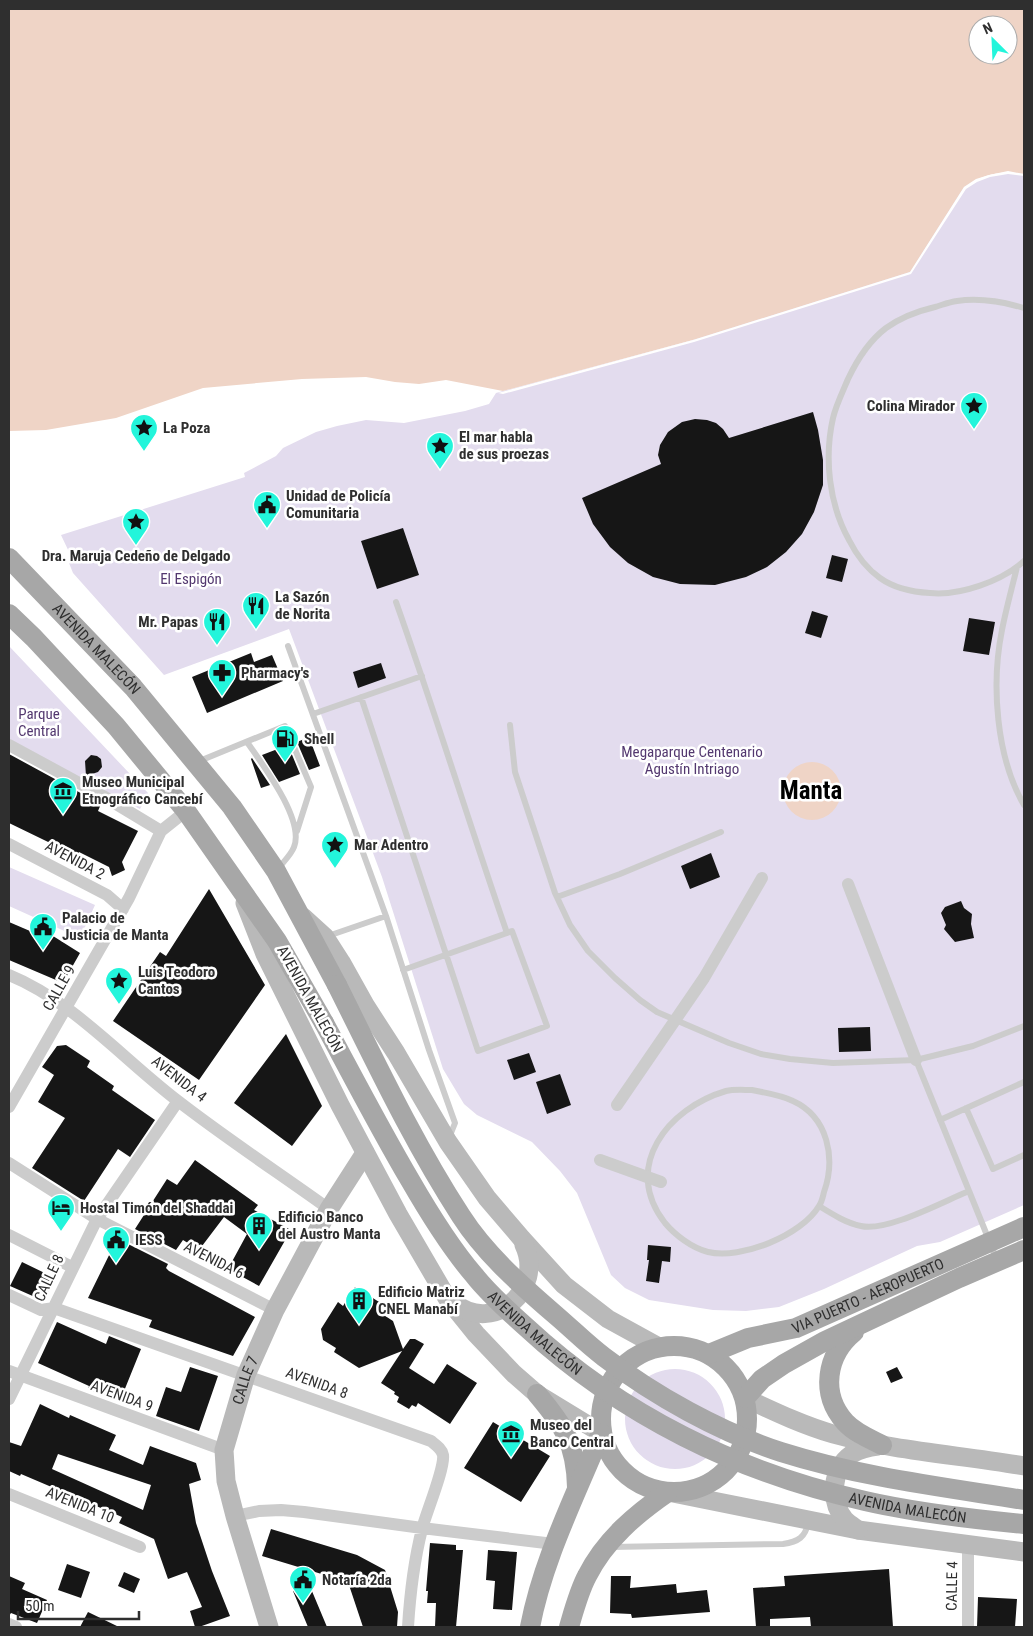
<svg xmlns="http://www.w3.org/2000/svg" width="1033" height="1636" viewBox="0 0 1033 1636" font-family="'Roboto Condensed',sans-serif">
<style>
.green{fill:#e3dcee}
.water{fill:#efd4c6;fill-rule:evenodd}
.pier{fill:#fff}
.building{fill:#161616;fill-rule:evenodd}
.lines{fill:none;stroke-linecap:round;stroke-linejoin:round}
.lane{stroke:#ccc;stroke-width:6}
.street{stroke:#ccc;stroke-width:12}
.secondary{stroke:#b9b9b9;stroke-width:19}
.primary{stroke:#a7a7a7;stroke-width:20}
.primary-bridge{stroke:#a7a7a7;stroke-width:20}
.labels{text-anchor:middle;stroke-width:5;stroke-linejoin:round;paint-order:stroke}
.poi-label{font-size:15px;font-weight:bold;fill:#2f2f2f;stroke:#fff;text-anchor:start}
.park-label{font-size:15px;fill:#53386f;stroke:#fff}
.street-label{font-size:15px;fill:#2f2f2f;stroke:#fff}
.town-label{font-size:25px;font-weight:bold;fill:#000;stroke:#fff}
</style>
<rect width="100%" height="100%" fill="#fff"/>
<!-- green -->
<path class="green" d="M 1008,171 L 1024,174 L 1024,1205 L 940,1242 L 917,1246 L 824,1289 L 779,1307 L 746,1311 L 713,1310 L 649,1300 L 625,1288 L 611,1275 L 577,1193 L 560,1171 L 532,1142 L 477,1115 L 464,1104 L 443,1069 L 382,877 L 289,629 L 164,675 L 73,573 L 69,563 L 70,554 L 61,535 L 245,477 L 244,473 L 276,456 L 283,448 L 316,432 L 337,426 L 366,420 L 404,423 L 465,411 L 489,404 L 496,393 L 503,391 L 693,340 L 976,179 Z
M 9,646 L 148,793 L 140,809 L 71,775 L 9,741 Z
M 9,867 L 95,905 L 80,938 L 9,906 Z
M625 1419a50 50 0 1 1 100 0a50 50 0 1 1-100 0Z"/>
<!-- water -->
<path class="water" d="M 9,9 L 1024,9 L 1024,174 C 1000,170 985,174 964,187 L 910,272 L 693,340 L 503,391 L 446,380 L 419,384 L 395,382 L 366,377 L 302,379 L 203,388 L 116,418 L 46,430 L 9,431 ZM 978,25 L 1008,25 L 1008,55 L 978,55 Z
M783 791a29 29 0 1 1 58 0a29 29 0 1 1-58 0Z"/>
<!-- pier -->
<path class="pier" d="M 1008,171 L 1024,174 L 1024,176 L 1008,174 L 990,177 L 977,182 L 966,189 L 911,274 L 694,342 L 503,394 L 498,393 L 693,340 L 910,272 L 964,187 L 976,179 L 989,175 Z"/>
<!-- building -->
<path class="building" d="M 813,412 L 818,430 L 823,460 L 823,485 L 814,512 L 802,534 L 786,552 L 767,567 L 746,577 L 715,585 L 680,584 L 653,577 L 628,563 L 610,547 L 593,524 L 582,498 L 661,464 L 658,455 L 660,445 L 668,432 L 682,422 L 695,419 L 707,420 L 716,423 L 723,429 L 729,438 Z
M 403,528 L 419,575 L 377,589 L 361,541 Z
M 832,555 L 848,559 L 842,582 L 826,578 Z
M 812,611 L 828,616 L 821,638 L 805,633 Z
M 969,618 L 995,622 L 989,655 L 963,651 Z
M 251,653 L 254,662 L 272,655 L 283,681 L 207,713 L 192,677 Z
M 381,663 L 386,678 L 358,688 L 353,672 Z
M 309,737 L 320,766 L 309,770 L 297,742 Z
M 288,745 L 300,774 L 279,782 L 262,755 Z
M 9,754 L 99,803 L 101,804 L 98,811 L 138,831 L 122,862 L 125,870 L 112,876 L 109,867 L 79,852 L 77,856 L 9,823 Z
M 91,755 L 97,756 L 101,759 L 102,767 L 98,772 L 86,776 L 85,761 Z
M 252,758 L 270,785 L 261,788 L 251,759 Z
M 711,853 L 720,877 L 690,889 L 681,866 Z
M 209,889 L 265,985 L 199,1080 L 113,1021 L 160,952 L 166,956 Z
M 961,901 L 964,908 L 972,914 L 971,924 L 974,938 L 955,942 L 944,929 L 946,925 L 941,913 L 945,907 Z
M 9,922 L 30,931 L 53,936 L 80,953 L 63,983 L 9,960 Z
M 870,1027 L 871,1051 L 839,1052 L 838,1028 Z
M 286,1034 L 322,1106 L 292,1146 L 234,1103 Z
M 66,1045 L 90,1061 L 87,1067 L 114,1086 L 112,1090 L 155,1120 L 130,1157 L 118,1149 L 84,1201 L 32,1168 L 65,1118 L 38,1102 L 54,1075 L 42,1067 L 57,1046 Z
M 529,1053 L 536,1072 L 514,1080 L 507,1060 Z
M 560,1074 L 571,1105 L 547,1114 L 536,1082 Z
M 195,1160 L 258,1205 L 254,1210 L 291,1230 L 259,1286 L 228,1269 L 247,1234 L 224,1217 L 199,1250 L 183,1240 L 176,1250 L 135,1229 L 167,1179 L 177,1185 Z
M 116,1241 L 125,1245 L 126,1243 L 168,1264 L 166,1268 L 169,1271 L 255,1317 L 233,1356 L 149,1327 L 152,1320 L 88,1298 Z
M 648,1245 L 671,1247 L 670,1262 L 662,1261 L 659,1283 L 646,1281 L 649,1260 L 647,1260 Z
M 22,1262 L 55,1278 L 44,1301 L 10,1286 Z
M 355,1287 L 384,1305 L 379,1312 L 393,1321 L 403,1349 L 410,1339 L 415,1339 L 424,1344 L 409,1368 L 434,1384 L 447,1364 L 477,1383 L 450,1424 L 418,1403 L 416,1407 L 412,1405 L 409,1409 L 397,1402 L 399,1397 L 394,1394 L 395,1392 L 381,1383 L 402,1351 L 359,1368 L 334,1352 L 336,1348 L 323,1340 L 321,1329 L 338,1302 L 343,1306 Z
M 57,1322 L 106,1344 L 109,1336 L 141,1349 L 120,1401 L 88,1389 L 89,1386 L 38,1363 Z
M 190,1367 L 218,1376 L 199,1431 L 156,1416 L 166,1387 L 181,1392 Z
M 897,1367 L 903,1378 L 891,1383 L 886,1372 Z
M 40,1404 L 69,1418 L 70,1415 L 116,1435 L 109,1450 L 143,1465 L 150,1446 L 196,1463 L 201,1480 L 189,1484 L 196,1523 L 212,1571 L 230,1616 L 199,1627 L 195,1627 L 190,1611 L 202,1607 L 187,1572 L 168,1579 L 154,1539 L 119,1523 L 122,1517 L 21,1474 L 20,1476 L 9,1471 L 9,1442 L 21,1446 ZM 58,1454 L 151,1485 L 143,1510 L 52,1469 Z
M 493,1422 L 550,1456 L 521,1502 L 464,1468 Z
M 271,1529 L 357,1555 L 385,1570 L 398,1612 L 397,1627 L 363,1627 L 348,1582 L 262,1556 Z
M 430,1543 L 456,1545 L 456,1550 L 463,1550 L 456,1627 L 435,1627 L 436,1603 L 427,1603 L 428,1591 L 426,1591 Z
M 488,1550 L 517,1552 L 512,1610 L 493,1609 L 495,1581 L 486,1580 Z
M 67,1564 L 90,1572 L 81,1598 L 58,1590 Z
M 889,1569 L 893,1627 L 811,1627 L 810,1617 L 770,1619 L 770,1627 L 756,1627 L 753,1588 L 785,1586 L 784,1576 Z
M 124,1572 L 140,1579 L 134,1593 L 118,1586 Z
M 9,1576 L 25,1583 L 22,1589 L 47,1600 L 37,1623 L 11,1613 L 9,1616 Z
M 611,1576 L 631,1576 L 630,1588 L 676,1584 L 677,1593 L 707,1590 L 710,1612 L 632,1618 L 631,1614 L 610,1613 Z
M 309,1584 L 327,1627 L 308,1627 L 293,1591 Z
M 978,1597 L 1017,1599 L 1015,1627 L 977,1627 Z
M 88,1612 L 119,1627 L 80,1627 Z"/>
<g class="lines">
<!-- lane -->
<path class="lane" d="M 1024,308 C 1004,302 978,298 957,301 C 949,302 942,305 935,307 C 918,311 900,318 886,328 C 869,341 857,360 848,379 C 843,391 836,405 833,418 C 824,458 829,504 849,540 C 856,554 866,568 880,578 C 894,588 912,592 930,593 C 960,596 1002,581 1024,561
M 1017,567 C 1012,588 1006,609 1002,630 C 991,684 996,757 1024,805
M 288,646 L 386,916 L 429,1050 L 455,1123 L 449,1138
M 361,697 L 478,1051 L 547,1026 L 512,931 L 507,933 C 469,823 435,712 396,602
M 313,714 L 422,676
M 510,725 L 515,772 L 555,893 L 570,925 L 588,951 L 615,978 L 640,1000 L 657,1012 L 729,1043 L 761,1054 L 790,1059 L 833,1063 L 916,1060 L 973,1046 L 1024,1026
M 247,742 C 262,764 305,820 294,847 C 291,855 283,862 278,869
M 197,762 L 285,726 L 311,787 L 297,831
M 557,897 L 620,874 L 721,832
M 328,936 L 386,916
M 403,970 L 507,933
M 916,1060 L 997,1260
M 752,1090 C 766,1093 781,1095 793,1101 C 828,1117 836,1158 824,1192 C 823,1196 822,1202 819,1206 C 802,1235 741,1260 708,1252 C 692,1248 675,1235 665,1223 C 621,1167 668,1108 726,1091 C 734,1089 744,1090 752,1090 Z
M 966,1108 L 993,1169 L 1024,1155
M 940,1120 L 1024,1082
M 819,1206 C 832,1214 846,1223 861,1226 C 887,1232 942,1202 969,1191
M 611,1547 L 783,1544 C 798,1542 806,1537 808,1522"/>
<!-- street -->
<path class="street" d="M 9,745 L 103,796 L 161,831
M 9,844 L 107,895 L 123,909
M 848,884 L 916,1060
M 9,975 C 73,1001 124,1060 178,1101 C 227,1139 279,1173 329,1209
M 617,1105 L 704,978 L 762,878
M 9,1107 L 129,898 L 161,831 L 186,811
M 600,1160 L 661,1182
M 9,1163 L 97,1219 L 275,1310
M 9,1235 L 72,1267
M 9,1295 L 41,1310 L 54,1308 L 431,1441 C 436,1445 442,1449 443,1455 C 445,1468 426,1513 422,1529 C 414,1561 410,1594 408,1627
M 9,1371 L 224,1450
M 9,1399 L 97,1219 L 178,1101
M 9,1494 L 140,1547
M 235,1516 L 259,1511 L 281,1510 L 304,1512 L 422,1528 L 554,1544
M 9,1624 L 16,1627
M 968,1627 L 968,1546"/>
<!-- secondary -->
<g class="secondary">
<path d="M 245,903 L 265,954 L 340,1105 L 398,1214 L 447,1298 L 476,1334 L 514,1374 L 537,1394 L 601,1433"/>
<path d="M 303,917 L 325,937 L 341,962 L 365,1005 L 396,1053 L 448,1142 L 487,1198 L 522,1239 L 564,1285 L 608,1319 L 659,1347"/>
<path d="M 454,1303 C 494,1335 545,1289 524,1245"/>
<path d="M 745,1398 C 773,1411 802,1425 833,1434 C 895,1451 961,1455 1024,1466"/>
<path d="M 668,1492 L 858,1530 L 1024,1552"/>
<path d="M 858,1530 C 854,1527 849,1524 845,1520 C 829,1501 831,1469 852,1454 C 860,1449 869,1447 878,1446"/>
<path id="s1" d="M 269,1627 L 235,1516 L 226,1481 L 224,1450 L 246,1375 L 275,1310 L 329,1209 L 365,1153"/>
</g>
<!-- primary -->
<g class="primary">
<path id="s2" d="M 9,558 L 133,687 L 232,807 L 276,871 L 337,985"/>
<path d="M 9,614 L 34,638 L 116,726 L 186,811 L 277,941 L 324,1023"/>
<path d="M 854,1332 C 826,1355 820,1394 845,1422 C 855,1433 870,1439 882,1445"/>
<circle cx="674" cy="1419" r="73"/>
<path id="s3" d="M 709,1354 L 748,1338 L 796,1328 L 1024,1227"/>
<path d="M 537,1394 C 564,1426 576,1444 577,1487"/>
<path d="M 745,1398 L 762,1379 L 784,1364 L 825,1341 L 959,1278 L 1024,1250"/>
<path d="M 530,1627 C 543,1559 575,1497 601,1433"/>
<path d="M 569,1627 C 574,1610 579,1591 587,1576 C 605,1540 636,1514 668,1492"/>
</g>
<!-- primary-bridge -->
<g class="primary-bridge">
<path d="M 337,985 C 376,1063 413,1142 461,1216 C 486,1255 523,1287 559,1318 C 574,1331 588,1345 604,1357 C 655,1396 720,1432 781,1452 C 860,1477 943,1487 1024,1500"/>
<path id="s4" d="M 324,1023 C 352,1075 380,1129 410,1180 C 429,1213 449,1246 474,1275 C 489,1294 508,1311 526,1327 C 621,1415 739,1473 865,1501 C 917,1513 971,1519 1024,1524"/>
</g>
</g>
<!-- icons -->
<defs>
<symbol id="sight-pin" viewBox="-11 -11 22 30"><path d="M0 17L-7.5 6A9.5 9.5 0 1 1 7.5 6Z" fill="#23f5db" stroke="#fff"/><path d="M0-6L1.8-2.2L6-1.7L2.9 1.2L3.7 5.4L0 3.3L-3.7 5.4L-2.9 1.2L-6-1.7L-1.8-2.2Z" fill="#111"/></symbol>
<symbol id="civic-pin" viewBox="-11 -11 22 30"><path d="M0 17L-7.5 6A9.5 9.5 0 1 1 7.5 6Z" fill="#23f5db" stroke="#fff"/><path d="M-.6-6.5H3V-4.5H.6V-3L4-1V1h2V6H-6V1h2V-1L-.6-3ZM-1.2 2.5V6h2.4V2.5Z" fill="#111"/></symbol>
<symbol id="restaurant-pin" viewBox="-11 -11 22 30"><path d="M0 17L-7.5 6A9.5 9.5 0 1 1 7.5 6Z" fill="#23f5db" stroke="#fff"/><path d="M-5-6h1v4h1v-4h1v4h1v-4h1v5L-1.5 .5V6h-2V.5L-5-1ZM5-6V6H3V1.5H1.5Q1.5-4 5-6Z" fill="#111"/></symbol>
<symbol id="pharmacy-pin" viewBox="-11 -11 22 30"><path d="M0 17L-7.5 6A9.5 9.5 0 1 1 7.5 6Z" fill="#23f5db" stroke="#fff"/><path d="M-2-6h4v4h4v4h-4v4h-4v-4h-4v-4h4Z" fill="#111"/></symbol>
<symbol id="fuel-pin" viewBox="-11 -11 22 30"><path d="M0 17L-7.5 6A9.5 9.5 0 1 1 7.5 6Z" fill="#23f5db" stroke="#fff"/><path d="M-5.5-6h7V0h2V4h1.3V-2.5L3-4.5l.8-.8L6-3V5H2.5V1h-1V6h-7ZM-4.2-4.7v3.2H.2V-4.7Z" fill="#111"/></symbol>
<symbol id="museum-pin" viewBox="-11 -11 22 30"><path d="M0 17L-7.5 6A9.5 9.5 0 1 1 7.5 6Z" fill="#23f5db" stroke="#fff"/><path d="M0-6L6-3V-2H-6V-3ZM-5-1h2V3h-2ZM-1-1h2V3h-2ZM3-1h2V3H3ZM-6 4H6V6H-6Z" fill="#111"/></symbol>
<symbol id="hotel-pin" viewBox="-11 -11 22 30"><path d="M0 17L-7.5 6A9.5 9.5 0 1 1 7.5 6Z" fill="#23f5db" stroke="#fff"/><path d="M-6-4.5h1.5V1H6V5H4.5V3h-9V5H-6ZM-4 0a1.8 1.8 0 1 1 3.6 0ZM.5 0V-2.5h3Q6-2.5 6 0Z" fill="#111"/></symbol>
<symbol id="building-pin" viewBox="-11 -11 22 30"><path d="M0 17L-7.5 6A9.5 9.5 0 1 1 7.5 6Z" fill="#23f5db" stroke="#fff"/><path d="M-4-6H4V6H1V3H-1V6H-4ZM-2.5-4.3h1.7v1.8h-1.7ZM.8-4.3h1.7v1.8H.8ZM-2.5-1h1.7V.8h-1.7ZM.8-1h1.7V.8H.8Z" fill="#111"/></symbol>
</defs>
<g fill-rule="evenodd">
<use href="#sight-pin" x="958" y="390" width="32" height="43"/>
<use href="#sight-pin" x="128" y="412" width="32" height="43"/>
<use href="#sight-pin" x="424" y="430" width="32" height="43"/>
<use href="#civic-pin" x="251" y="489" width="32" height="43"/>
<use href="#sight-pin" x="120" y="506" width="32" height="43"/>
<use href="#restaurant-pin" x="240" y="590" width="32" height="43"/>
<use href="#restaurant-pin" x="201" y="606" width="32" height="43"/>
<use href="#pharmacy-pin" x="206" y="657" width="32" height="43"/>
<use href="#fuel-pin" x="269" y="723" width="32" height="43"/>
<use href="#museum-pin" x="47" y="775" width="32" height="43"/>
<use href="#sight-pin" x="319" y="829" width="32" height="43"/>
<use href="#civic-pin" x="27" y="911" width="32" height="43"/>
<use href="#sight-pin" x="103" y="965" width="32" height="43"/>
<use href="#hotel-pin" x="45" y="1192" width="32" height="43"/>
<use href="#building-pin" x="243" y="1210" width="32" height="43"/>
<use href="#civic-pin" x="100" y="1224" width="32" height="43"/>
<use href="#building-pin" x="343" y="1285" width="32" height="43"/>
<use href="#museum-pin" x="495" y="1418" width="32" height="43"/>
<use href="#civic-pin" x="287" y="1564" width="32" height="43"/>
</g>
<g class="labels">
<!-- poi labels -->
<g class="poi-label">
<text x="955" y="411" text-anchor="end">Colina Mirador</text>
<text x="163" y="433">La Poza</text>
<text x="459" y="442">El mar habla<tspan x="459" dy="17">de sus proezas</tspan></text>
<text x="286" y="501">Unidad de Policía<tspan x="286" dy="17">Comunitaria</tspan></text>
<text x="136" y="561" text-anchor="middle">Dra. Maruja Cedeño de Delgado</text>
<text x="275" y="602">La Sazón<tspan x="275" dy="17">de Norita</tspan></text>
<text x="198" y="627" text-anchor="end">Mr. Papas</text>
<text x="241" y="678">Pharmacy's</text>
<text x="304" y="744">Shell</text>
<text x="82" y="787">Museo Municipal<tspan x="82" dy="17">Etnográfico Cancebí</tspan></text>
<text x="354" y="850">Mar Adentro</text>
<text x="62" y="923">Palacio de<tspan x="62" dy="17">Justicia de Manta</tspan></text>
<text x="138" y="977">Luis Teodoro<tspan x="138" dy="17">Cantos</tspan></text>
<text x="80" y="1213">Hostal Timón del Shaddai</text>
<text x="278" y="1222">Edificio Banco<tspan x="278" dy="17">del Austro Manta</tspan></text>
<text x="135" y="1245">IESS</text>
<text x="378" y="1297">Edificio Matriz<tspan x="378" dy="17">CNEL Manabí</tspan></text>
<text x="530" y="1430">Museo del<tspan x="530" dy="17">Banco Central</tspan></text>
<text x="322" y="1585">Notaría 2da</text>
</g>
<!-- park labels -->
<g class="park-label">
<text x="191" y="584">El Espigón</text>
<text x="39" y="719">Parque<tspan x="39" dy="17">Central</tspan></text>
<text x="692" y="757">Megaparque Centenario<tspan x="692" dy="17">Agustín Intriago</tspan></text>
</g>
<!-- street labels -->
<g class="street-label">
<text dy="5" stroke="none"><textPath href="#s2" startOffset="126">AVENIDA MALECÓN</textPath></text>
<text transform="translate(75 860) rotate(28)" y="5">AVENIDA 2</text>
<text transform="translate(59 988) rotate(-60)" y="5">CALLE 9</text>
<text transform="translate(310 999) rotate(61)" y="5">AVENIDA MALECÓN</text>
<text transform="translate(179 1079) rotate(38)" y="5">AVENIDA 4</text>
<text transform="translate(214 1260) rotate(27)" y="5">AVENIDA 6</text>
<text transform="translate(49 1278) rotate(-65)" y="5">CALLE 8</text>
<text dy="5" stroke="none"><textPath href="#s3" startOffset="170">VIA PUERTO - AEROPUERTO</textPath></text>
<text dy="5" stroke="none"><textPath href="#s4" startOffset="378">AVENIDA MALECÓN</textPath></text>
<text dy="5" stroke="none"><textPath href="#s1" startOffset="256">CALLE 7</textPath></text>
<text transform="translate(317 1383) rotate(20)" y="5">AVENIDA 8</text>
<text transform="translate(122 1396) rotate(20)" y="5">AVENIDA 9</text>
<text transform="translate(80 1505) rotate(22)" y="5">AVENIDA 10</text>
<text dy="5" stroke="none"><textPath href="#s4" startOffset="796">AVENIDA MALECÓN</textPath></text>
<text transform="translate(952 1586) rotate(-89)" y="5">CALLE 4</text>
</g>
<!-- town labels -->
<g class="town-label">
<text x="811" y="799">Manta</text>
</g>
</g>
<!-- border -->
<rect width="1033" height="1636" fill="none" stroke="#2f2f2f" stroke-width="20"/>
<!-- north arrow -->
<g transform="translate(993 40) rotate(336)"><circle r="24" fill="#ffffff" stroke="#acacac"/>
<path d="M0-4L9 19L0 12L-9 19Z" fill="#23f5db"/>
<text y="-8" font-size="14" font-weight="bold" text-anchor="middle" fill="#2f2f2f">N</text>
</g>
<!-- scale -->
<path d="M18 1611v8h121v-8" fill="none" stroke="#2f2f2f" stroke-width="2.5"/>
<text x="25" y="1611" font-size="15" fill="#2f2f2f" stroke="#ffffff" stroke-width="4" paint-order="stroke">50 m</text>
</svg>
